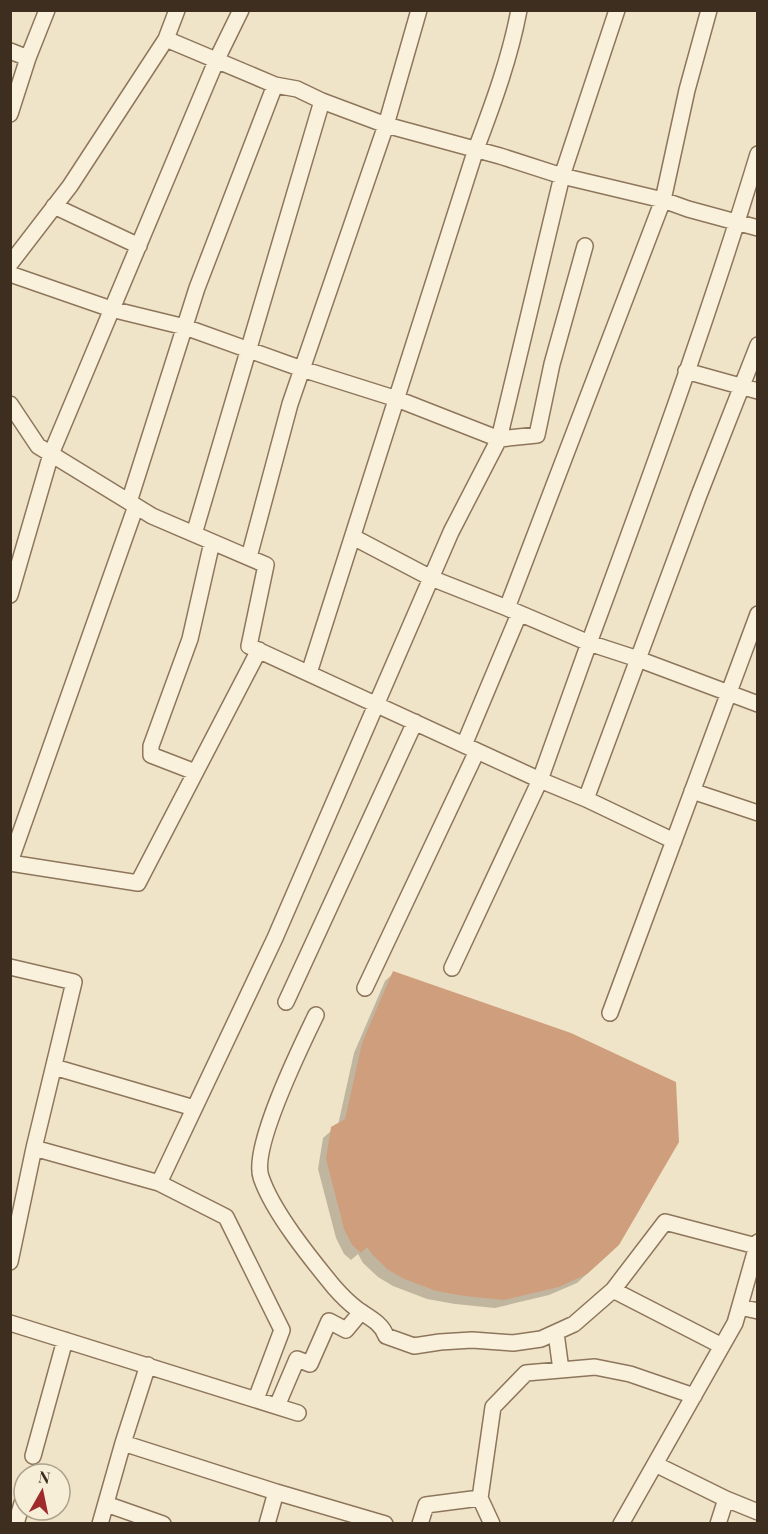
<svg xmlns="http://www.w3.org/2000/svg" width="768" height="1534" viewBox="0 0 768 1534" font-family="'Playfair Display',serif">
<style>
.shadow{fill:#0003}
.building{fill:#cf9f7d}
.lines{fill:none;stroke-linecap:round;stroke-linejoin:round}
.minor-casing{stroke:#8d765c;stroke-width:18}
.minor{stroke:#faf1dc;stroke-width:15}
</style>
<rect width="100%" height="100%" fill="#f0e4c8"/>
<!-- shadow -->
<path class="shadow" d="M 394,973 L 609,1254 L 577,1283 L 549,1295 L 495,1308 L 455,1304 L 427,1299 L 393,1286 L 378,1277 L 363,1263 L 358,1254 L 351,1260 L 344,1254 L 336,1238 L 318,1169 L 323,1138 L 338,1125 L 354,1053 L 385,981 Z"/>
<!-- building -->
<path class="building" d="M 393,971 L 571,1033 L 676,1082 L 679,1142 L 619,1245 L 587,1274 L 559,1287 L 504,1300 L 464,1296 L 436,1291 L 402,1278 L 387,1269 L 372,1254 L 367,1247 L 361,1253 L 352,1245 L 344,1229 L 326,1159 L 331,1127 L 345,1119 L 362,1043 Z"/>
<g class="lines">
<defs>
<path id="minor" d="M 166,39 L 275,85 L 297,89 L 322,101 L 386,125 L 500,156 L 562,176 L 663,200 L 688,209 L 758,228
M 10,51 L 28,58 L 47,10
M 10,114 L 28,58
M 54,206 L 139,246
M 10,264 L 70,186 L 166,39 L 177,10
M 10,274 L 111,309 L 185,327 L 302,369 L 397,399 L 499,439 L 562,176 L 617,10
M 686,371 L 758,391
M 10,404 L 38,446 L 152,516 L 266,565 L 249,646 L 540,780 L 589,643 L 638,659 L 758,704
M 129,502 L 197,288 L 275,85
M 194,534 L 322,101
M 353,537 L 431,578 L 507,608 L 663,200 L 687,90 L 709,10
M 249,557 L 290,404 L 386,125 L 419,10
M 10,595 L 51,454 L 217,59 L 241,10
M 507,608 L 589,643 C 649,481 708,319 758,154
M 309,673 L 476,149 C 493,104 510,58 519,10
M 464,745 L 519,614
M 195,772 L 151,755 L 151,746 L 190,639 L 212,542
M 692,791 L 758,813
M 586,799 L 674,841
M 10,862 L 136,506
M 10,863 L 138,883 L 259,650
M 10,967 L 74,982 L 34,1148
M 452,968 L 540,780 L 586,799 L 699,495 L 758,345
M 365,988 L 477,751
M 286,1002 L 415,722
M 610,1013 L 758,614
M 316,1015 C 301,1046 251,1148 261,1177 C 272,1211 311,1259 334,1287 C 341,1295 349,1303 357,1309 C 368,1317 382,1323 386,1336 L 414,1346 L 440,1342 L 472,1340 L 513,1343 L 541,1339 L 574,1324 L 613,1290
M 54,1067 L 194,1108
M 159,1183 L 226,1217 L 282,1330 L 256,1399
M 10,1262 L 34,1148 L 159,1183 L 275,938 L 451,532 L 499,439 L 537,435 L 552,364 L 585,246
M 740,1307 L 758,1311
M 10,1323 L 298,1413
M 556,1333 L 561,1370
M 722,1346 L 613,1290 L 665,1222 L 756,1246
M 277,1406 L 297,1359 L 310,1364 L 329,1321 L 346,1330 L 361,1312
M 123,1443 L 148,1365
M 33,1456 L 65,1340
M 655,1464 L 726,1499 L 718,1524
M 480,1498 L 493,1407 L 526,1373 L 595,1367 L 630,1374 L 694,1396
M 726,1499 L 758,1512
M 106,1504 L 163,1524
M 16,1524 L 22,1503
M 100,1524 L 123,1443 L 276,1492
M 267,1524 L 276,1492 L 385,1524
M 420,1524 L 426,1505 L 480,1498 L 492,1524
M 621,1524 L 735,1323 L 758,1242"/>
</defs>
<!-- minor casing -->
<use href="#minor" class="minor-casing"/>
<!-- minor -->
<use href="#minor" class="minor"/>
</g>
<!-- border -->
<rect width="768" height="1534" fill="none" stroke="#3d2e20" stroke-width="24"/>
<!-- north arrow -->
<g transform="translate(42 1492) rotate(9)"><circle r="28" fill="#f7eed8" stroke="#ada18e" stroke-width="1.5"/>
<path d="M0-4.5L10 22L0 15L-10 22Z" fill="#9e2a2b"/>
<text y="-9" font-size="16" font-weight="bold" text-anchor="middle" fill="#3d2e20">N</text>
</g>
</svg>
